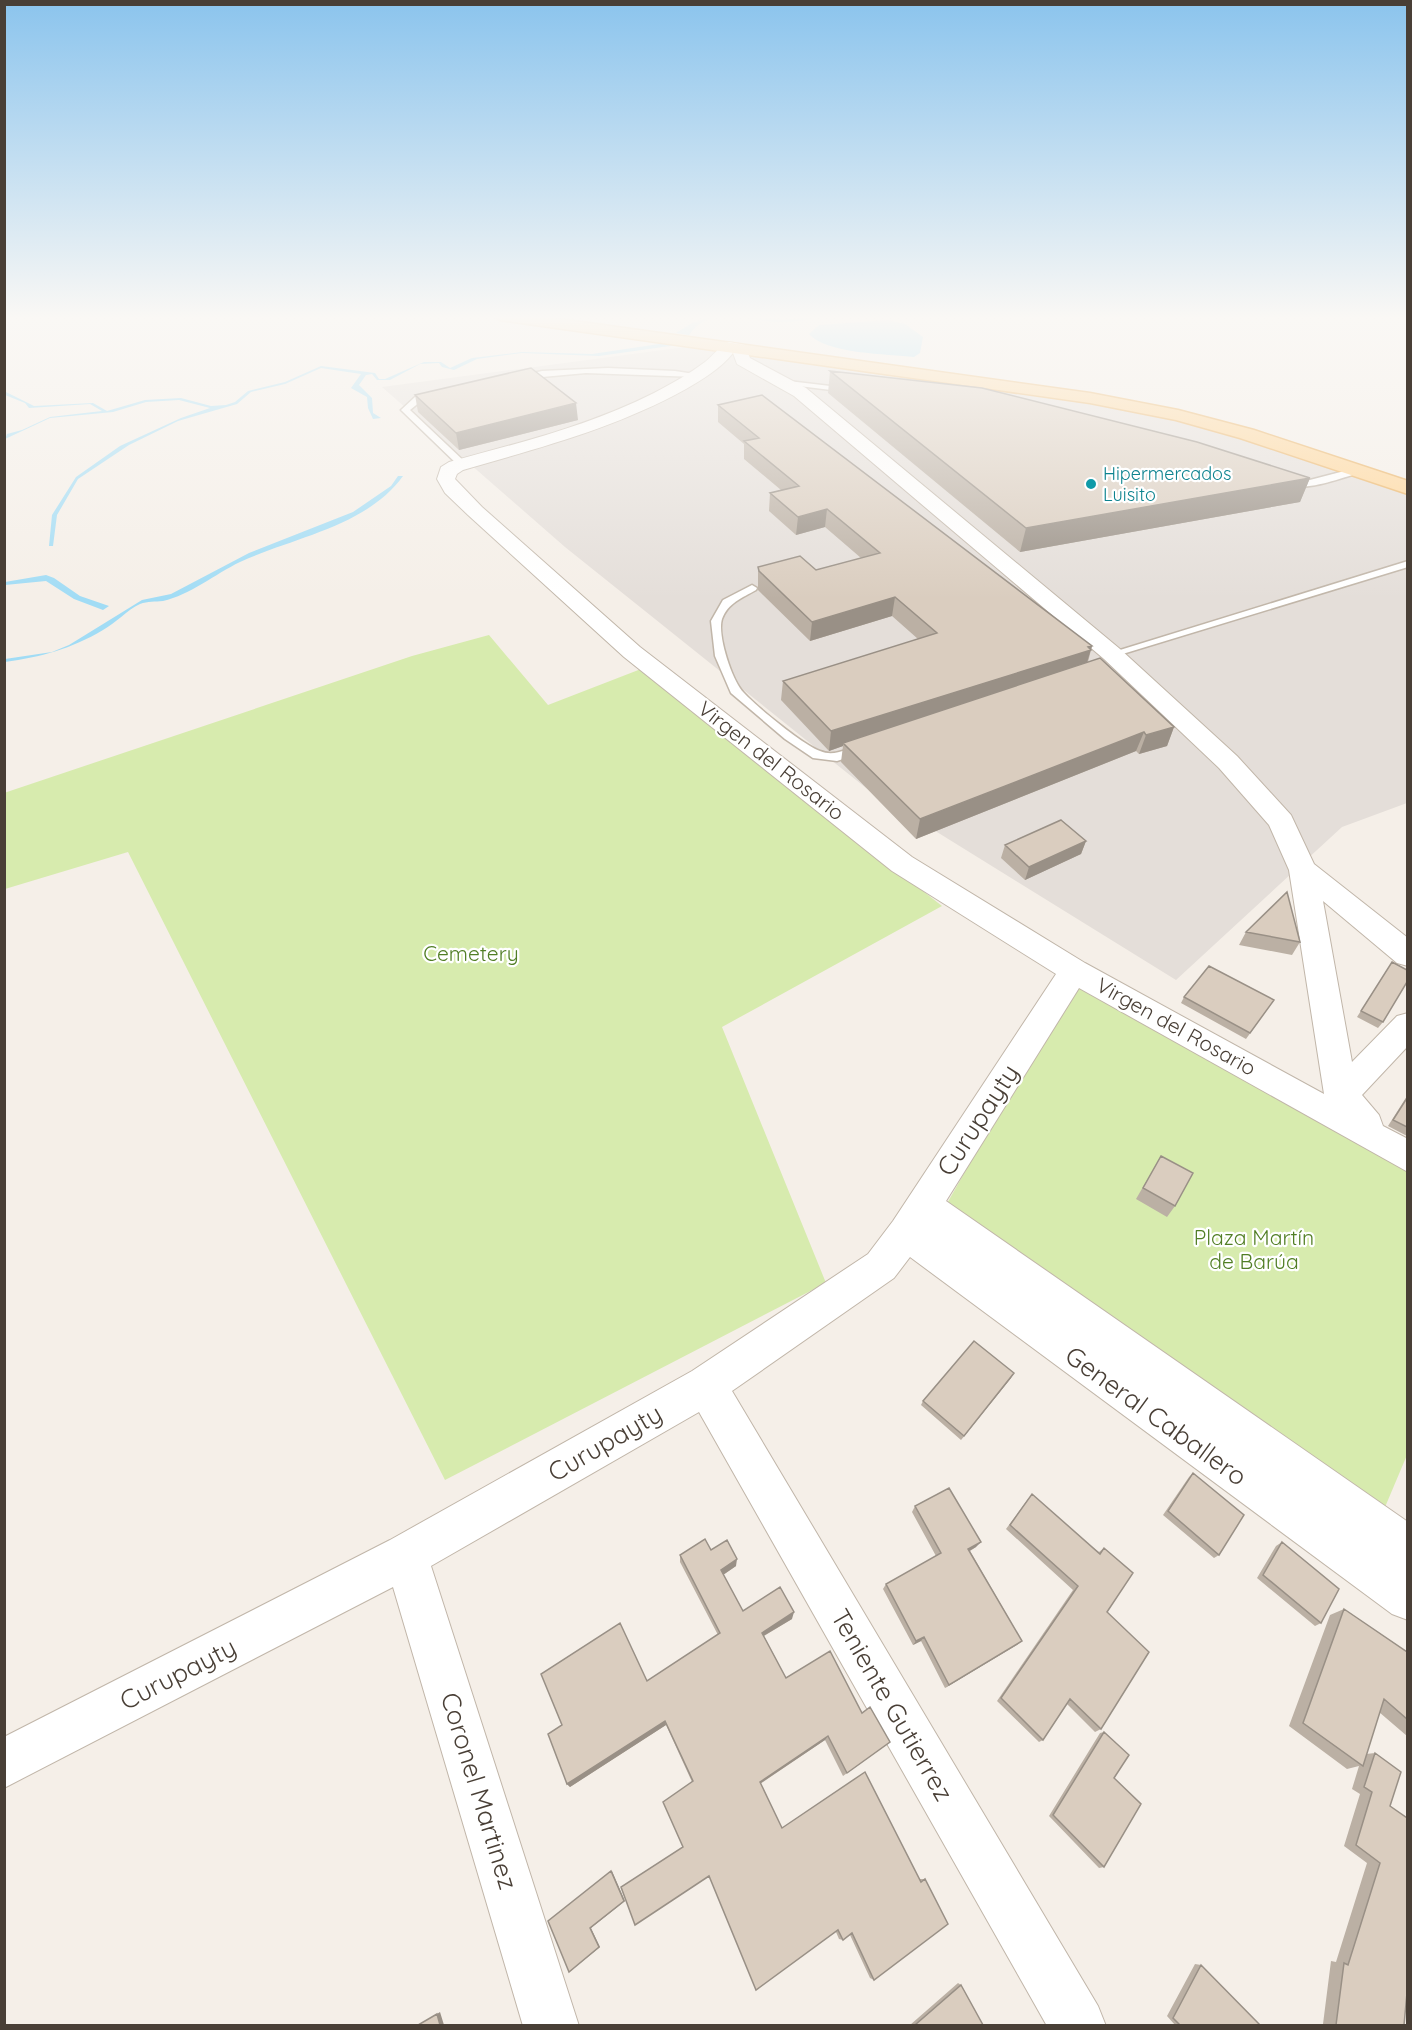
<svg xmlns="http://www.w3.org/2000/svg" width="1412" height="2030" viewBox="0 0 1412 2030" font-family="Quicksand,sans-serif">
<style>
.industrial{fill:#e4ded9}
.green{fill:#d7ebae}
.water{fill:#a1dcf5}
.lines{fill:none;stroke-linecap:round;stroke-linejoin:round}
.lane-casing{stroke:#c1b6a9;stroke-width:3}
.street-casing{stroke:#c1b6a9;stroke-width:2}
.primary-casing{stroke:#ebb15f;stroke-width:3}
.lane{fill:#fff;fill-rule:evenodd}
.street{fill:#fff;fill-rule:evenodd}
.primary{fill:#ffd596;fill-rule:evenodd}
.wall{fill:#bbb0a4}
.shaded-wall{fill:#999086}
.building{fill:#dacdbf;stroke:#999086;stroke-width:1.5}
.culture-dot{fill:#0f9aa8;stroke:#fff;stroke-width:2}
.labels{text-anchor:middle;stroke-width:4.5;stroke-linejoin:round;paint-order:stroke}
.far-culture-label{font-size:18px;fill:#0d838f;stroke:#fff;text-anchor:start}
.street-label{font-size:21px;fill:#493f36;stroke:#fff}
.park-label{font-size:21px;fill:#517e25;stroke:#fff}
.near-street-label{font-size:26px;fill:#493f36;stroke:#fff}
</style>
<rect width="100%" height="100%" fill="#f5efe8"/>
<!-- industrial -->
<path class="industrial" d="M 708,344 L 1099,404 L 1217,430 L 1407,491 L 1407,803 L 1342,827 L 1176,980 L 866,788 L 565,547 L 382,387 Z"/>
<!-- green -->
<path class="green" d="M 489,635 L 548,705 L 641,669 L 942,906 L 722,1027 L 826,1283 L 445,1480 L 128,852 L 5,889 L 4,793 L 412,656 Z
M 1076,976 L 1407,1166 L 1407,1455 L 1380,1519 L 945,1207 Z"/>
<!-- water -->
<path class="water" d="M 716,315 L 753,315 L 783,320 L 827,315 C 813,319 796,322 781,322 C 752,322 710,303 689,335 L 676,333 L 692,323 Z
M 888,320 L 905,324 L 923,337 L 920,353 L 914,357 C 888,354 826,354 809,334 L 819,325 Z
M 666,343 L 677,345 L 599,356 L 522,353 L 477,359 L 454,370 L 442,367 L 439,363 L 420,364 L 390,380 L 377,380 L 372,374 L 366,375 L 359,385 L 372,398 L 373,413 L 381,418 L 373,419 L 368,408 L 367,397 L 351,388 L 361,374 L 321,368 L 285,384 L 251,392 L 237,404 L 178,421 L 129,445 L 78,479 L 57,515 L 53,546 L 49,546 L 52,515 L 76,477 L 120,446 L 181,418 L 210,408 L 179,400 L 146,402 L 113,412 L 50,418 L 5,439 L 7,434 L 22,430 L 50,417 L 102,411 L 90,404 L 29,408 L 25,403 L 5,395 L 4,391 L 34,406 L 93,403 L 107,411 L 145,400 L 181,398 L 211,406 L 226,405 L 235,402 L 248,391 L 285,382 L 321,366 L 375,373 L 379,379 L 385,379 L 424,362 L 441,362 L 450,368 L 472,358 L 522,352 L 592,354 Z
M 398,476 L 403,476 C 366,527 294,537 240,562 C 215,574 190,595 163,601 C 155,602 148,601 140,604 C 127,610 116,623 103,630 C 71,649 41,657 5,662 L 5,659 L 52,652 L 69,645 L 142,600 L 171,594 L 249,553 L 353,512 L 391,486 Z
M 46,575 L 54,578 L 80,596 L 109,606 L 103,610 L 74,599 L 46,581 L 5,585 L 5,582 Z"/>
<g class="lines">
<defs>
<path id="lane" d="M 608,368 L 675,371 L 701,375 L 697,377 L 586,373 L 520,379 L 516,377 L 542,371 Z
M 780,380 L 847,388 L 851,390 L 847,392 L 783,384 L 779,382 Z
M 435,392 L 438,392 L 438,396 L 421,401 L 410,410 L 465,462 L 465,466 L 459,466 L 401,410 L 415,397 Z
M 1356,468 L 1360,471 L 1359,473 C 1341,478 1300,494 1285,483 L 1289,480 L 1306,481 Z
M 1408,561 L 1408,567 L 1116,656 L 1107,654 Z
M 752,585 L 757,588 L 756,590 C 742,598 728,603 722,619 C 717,635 732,681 744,693 C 757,707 803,745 820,751 C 834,757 847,749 860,745 L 866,749 L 864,752 L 837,761 L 813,758 L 785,739 L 731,693 L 715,656 L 711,621 L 723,600 Z"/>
<path id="street" d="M 729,342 L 745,345 L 750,358 L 806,388 L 1120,649 L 1237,756 L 1291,815 L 1314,864 L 1408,938 L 1408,966 L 1397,963 L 1323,901 L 1352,1062 L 1397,1016 L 1408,1013 L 1408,1046 L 1362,1095 L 1379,1115 L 1383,1126 L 1408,1139 L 1408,1172 L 1079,988 L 946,1201 L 1408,1522 L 1408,1620 L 1392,1614 L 910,1257 L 894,1278 L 732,1391 L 1098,2006 L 1106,2026 L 1047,2026 L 699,1412 L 431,1566 L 579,2026 L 523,2026 L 393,1587 L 4,1788 L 4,1737 L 390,1540 L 692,1371 L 868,1254 L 893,1221 L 1056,974 L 892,871 L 624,657 L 468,515 L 445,493 L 437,479 L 441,467 L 449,462 C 518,443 589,426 654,393 C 671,384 689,374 705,362 C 713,356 720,345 729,342 ZM 733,353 L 737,364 L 794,396 L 1104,659 L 1219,768 L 1269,825 L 1289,870 L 1324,1094 L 1085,963 L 912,857 L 640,647 L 482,507 L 455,479 L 457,474 L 463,470 C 539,448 616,428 686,389 C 703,379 720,369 733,353 Z"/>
<path id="primary" d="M 492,315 L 531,315 L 1090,393 L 1178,410 L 1254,430 L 1408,481 L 1408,494 L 1240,438 L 1176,420 L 1090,403 L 500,320 Z"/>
</defs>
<!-- lane casing -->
<use href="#lane" class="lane-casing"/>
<!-- street casing -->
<use href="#street" class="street-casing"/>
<!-- primary casing -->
<use href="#primary" class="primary-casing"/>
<!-- lane -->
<use href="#lane" class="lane"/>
<!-- street -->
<use href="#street" class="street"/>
<!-- primary -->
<use href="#primary" class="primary"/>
</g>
<!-- wall -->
<path class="wall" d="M 830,371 L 1310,478 L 1300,502 L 1020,552 L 828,393 Z
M 415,395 L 578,420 L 459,450 L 418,412 Z
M 718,405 L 1092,646 L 1088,662 L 1174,727 L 1167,746 L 1139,754 L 1136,751 L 916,839 L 841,762 L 843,746 L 829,751 L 781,700 L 783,681 L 918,639 L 892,616 L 810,641 L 758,590 L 758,567 L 816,570 L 861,558 L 825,527 L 796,535 L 769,511 L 770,493 L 781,490 L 744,459 L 744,444 L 718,422 Z
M 1086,841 L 1081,854 L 1025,880 L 1001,858 L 1005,845 Z
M 1246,932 L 1300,942 L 1292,955 L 1239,945 Z
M 1392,962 L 1383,1022 L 1378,1028 L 1357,1017 Z
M 1184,997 L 1274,1000 L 1246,1039 L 1181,1003 Z
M 1407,1096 L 1407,1136 L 1388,1126 Z
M 1161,1156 L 1175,1206 L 1167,1217 L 1136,1199 Z
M 1011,1378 L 961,1440 L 921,1405 L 923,1401 Z
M 1193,1473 L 1219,1555 L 1214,1558 L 1163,1515 L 1189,1477 Z
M 1028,1499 L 1099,1552 L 1104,1548 L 1107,1612 L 1101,1729 L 1095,1732 L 1067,1704 L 1043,1740 L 1039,1742 L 997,1701 L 1073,1590 L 1006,1529 Z
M 915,1506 L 976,1547 L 970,1551 L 1022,1641 L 945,1688 L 921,1641 L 913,1645 L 883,1589 L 886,1584 L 936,1556 L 912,1512 Z
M 1282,1542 L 1321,1623 L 1315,1626 L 1257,1578 L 1276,1546 Z
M 711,1550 L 736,1566 L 723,1575 L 743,1611 L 792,1619 L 764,1636 L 786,1678 L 862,1713 L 890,1742 L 843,1776 L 825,1740 L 760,1784 L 782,1828 L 920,1879 L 925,1879 L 874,1980 L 870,1978 L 850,1935 L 843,1940 L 839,1939 L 836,1932 L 709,1876 L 683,1847 L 692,1782 L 666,1725 L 570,1787 L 567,1784 L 647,1681 L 718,1635 L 680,1562 L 680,1555 Z
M 1344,1609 L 1407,1652 L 1407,1736 L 1379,1712 L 1366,1754 L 1375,1753 L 1390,1806 L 1404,2025 L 1326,2025 L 1323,2024 L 1331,1961 L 1336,1962 L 1367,1863 L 1344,1846 L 1360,1794 L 1352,1789 L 1359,1766 L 1347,1769 L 1289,1726 L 1330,1615 Z
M 1104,1732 L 1114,1778 L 1104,1867 L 1099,1868 L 1049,1816 L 1100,1733 Z
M 1195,1964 L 1201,1965 L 1260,2025 L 1175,2025 L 1167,2016 Z
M 958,1983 L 961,1985 L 983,2025 L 910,2025 Z"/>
<!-- shaded-wall -->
<path class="shaded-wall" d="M 576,403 L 578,420 L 459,450 L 456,433 Z
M 1310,478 L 1300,502 L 1020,552 L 1026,528 Z
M 827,509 L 825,527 L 796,535 L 798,517 Z
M 895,597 L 892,616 L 810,641 L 812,622 Z
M 1092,646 L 1085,669 L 843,743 L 843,746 L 829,751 L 831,731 Z
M 1174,727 L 1167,746 L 1139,754 L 1146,735 Z
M 1144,732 L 1136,751 L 916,839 L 920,819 Z
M 1086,841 L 1081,854 L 1025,880 L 1029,867 Z
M 1014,1373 L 1011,1378 L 961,1440 L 964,1436 Z
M 981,1542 L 976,1547 L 964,1554 L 968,1549 Z
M 737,1559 L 736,1566 L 720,1577 L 721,1570 Z
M 794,1612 L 792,1619 L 760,1638 L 762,1633 Z
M 924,1637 L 921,1641 L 913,1645 L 916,1641 Z
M 1022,1641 L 1017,1645 L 945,1688 L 949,1685 Z
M 665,1721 L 666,1725 L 570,1787 L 567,1784 Z
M 828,1736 L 825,1740 L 758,1785 L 760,1782 Z
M 611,1871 L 612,1871 L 625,1901 L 591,1928 L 600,1947 L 569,1972 L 590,1928 Z
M 440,2012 L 444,2025 L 440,2025 L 437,2014 Z"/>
<!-- building -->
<path class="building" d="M 531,368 L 576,403 L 456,433 L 415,395 Z
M 830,371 L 982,388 L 1197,442 L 1310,478 L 1026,528 Z
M 762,395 L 1092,646 L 1088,647 L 1091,650 L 831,731 L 783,681 L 937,633 L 895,597 L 812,622 L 759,571 L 758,567 L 800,556 L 816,570 L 880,553 L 827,509 L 798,517 L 770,493 L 799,486 L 744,441 L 759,438 L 718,405 Z
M 1100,658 L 1174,727 L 1146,735 L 1144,732 L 920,819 L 843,743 Z
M 1061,820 L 1086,841 L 1029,867 L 1005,845 Z
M 1287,892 L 1300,942 L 1246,932 Z
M 1392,962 L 1407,970 L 1407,982 L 1383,1022 L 1361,1011 Z
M 1209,966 L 1274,1000 L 1250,1033 L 1184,997 Z
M 1407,1098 L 1407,1127 L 1393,1120 Z
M 1161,1156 L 1193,1173 L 1175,1206 L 1143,1188 Z
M 974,1341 L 1014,1373 L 964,1436 L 923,1401 Z
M 1193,1473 L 1244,1515 L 1219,1555 L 1168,1511 Z
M 949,1488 L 981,1542 L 968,1549 L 1022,1641 L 949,1685 L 924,1637 L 916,1641 L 886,1584 L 941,1553 L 915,1506 Z
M 1032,1494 L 1100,1554 L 1104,1548 L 1133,1573 L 1107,1612 L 1149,1652 L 1101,1729 L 1070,1699 L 1043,1740 L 1001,1698 L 1078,1586 L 1010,1525 Z
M 705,1539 L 711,1550 L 727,1540 L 737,1559 L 721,1570 L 743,1611 L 780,1587 L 794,1612 L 762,1633 L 786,1678 L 830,1651 L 862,1713 L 870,1707 L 890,1742 L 847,1773 L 828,1736 L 760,1782 L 782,1828 L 865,1772 L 921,1882 L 925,1879 L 948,1924 L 874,1980 L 852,1933 L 843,1940 L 838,1930 L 756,1990 L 709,1876 L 635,1925 L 621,1887 L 683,1847 L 663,1802 L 693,1781 L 665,1721 L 567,1784 L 548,1734 L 562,1725 L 541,1674 L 620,1623 L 647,1681 L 720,1633 L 680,1555 Z
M 1282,1542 L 1339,1589 L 1321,1623 L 1263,1575 Z
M 1344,1609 L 1407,1652 L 1407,1719 L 1384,1699 L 1363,1766 L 1303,1723 Z
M 1104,1732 L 1129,1755 L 1114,1778 L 1141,1804 L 1104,1867 L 1053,1815 Z
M 1375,1753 L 1401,1772 L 1390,1806 L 1407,1818 L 1407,1993 L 1404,2025 L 1336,2025 L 1344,1963 L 1348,1965 L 1380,1863 L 1356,1845 L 1372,1792 L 1364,1787 Z
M 611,1871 L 624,1901 L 590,1928 L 599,1947 L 569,1972 L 548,1921 Z
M 1201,1965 L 1260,2025 L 1180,2025 L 1173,2018 Z
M 961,1985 L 983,2025 L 915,2025 Z
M 437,2014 L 440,2025 L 418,2025 Z"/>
<!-- sky -->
<linearGradient id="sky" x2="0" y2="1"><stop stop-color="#8bc4ed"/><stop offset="0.53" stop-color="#faf8f5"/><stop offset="1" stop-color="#faf8f5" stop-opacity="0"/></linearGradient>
<rect width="1412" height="599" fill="url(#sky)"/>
<!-- markers -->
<circle class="culture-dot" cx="1091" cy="484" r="6"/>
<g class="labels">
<!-- far-culture labels -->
<g class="far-culture-label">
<text x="1103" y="480">Hipermercados<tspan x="1103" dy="21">Luisito</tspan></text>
</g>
<!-- street labels -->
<g class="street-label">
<text transform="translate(771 761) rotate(38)" y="7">Virgen del Rosario</text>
<text transform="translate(1176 1027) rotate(29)" y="7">Virgen del Rosario</text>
</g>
<!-- park labels -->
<g class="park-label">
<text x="471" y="961">Cemetery</text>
<text x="1254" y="1245">Plaza Martín<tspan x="1254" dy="24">de Barúa</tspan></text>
</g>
<!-- near-street labels -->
<g class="near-street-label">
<text transform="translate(978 1120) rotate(-57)" y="9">Curupayty</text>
<text transform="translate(1156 1416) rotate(36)" y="9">General Caballero</text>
<text transform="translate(605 1443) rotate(-30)" y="9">Curupayty</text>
<text transform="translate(178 1674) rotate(-27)" y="9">Curupayty</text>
<text transform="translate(892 1705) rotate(60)" y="9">Teniente Gutierrez</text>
<text transform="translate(479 1791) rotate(73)" y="9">Coronel Martinez</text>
</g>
</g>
<!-- border -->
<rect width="1412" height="2030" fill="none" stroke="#493f36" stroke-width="12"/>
</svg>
